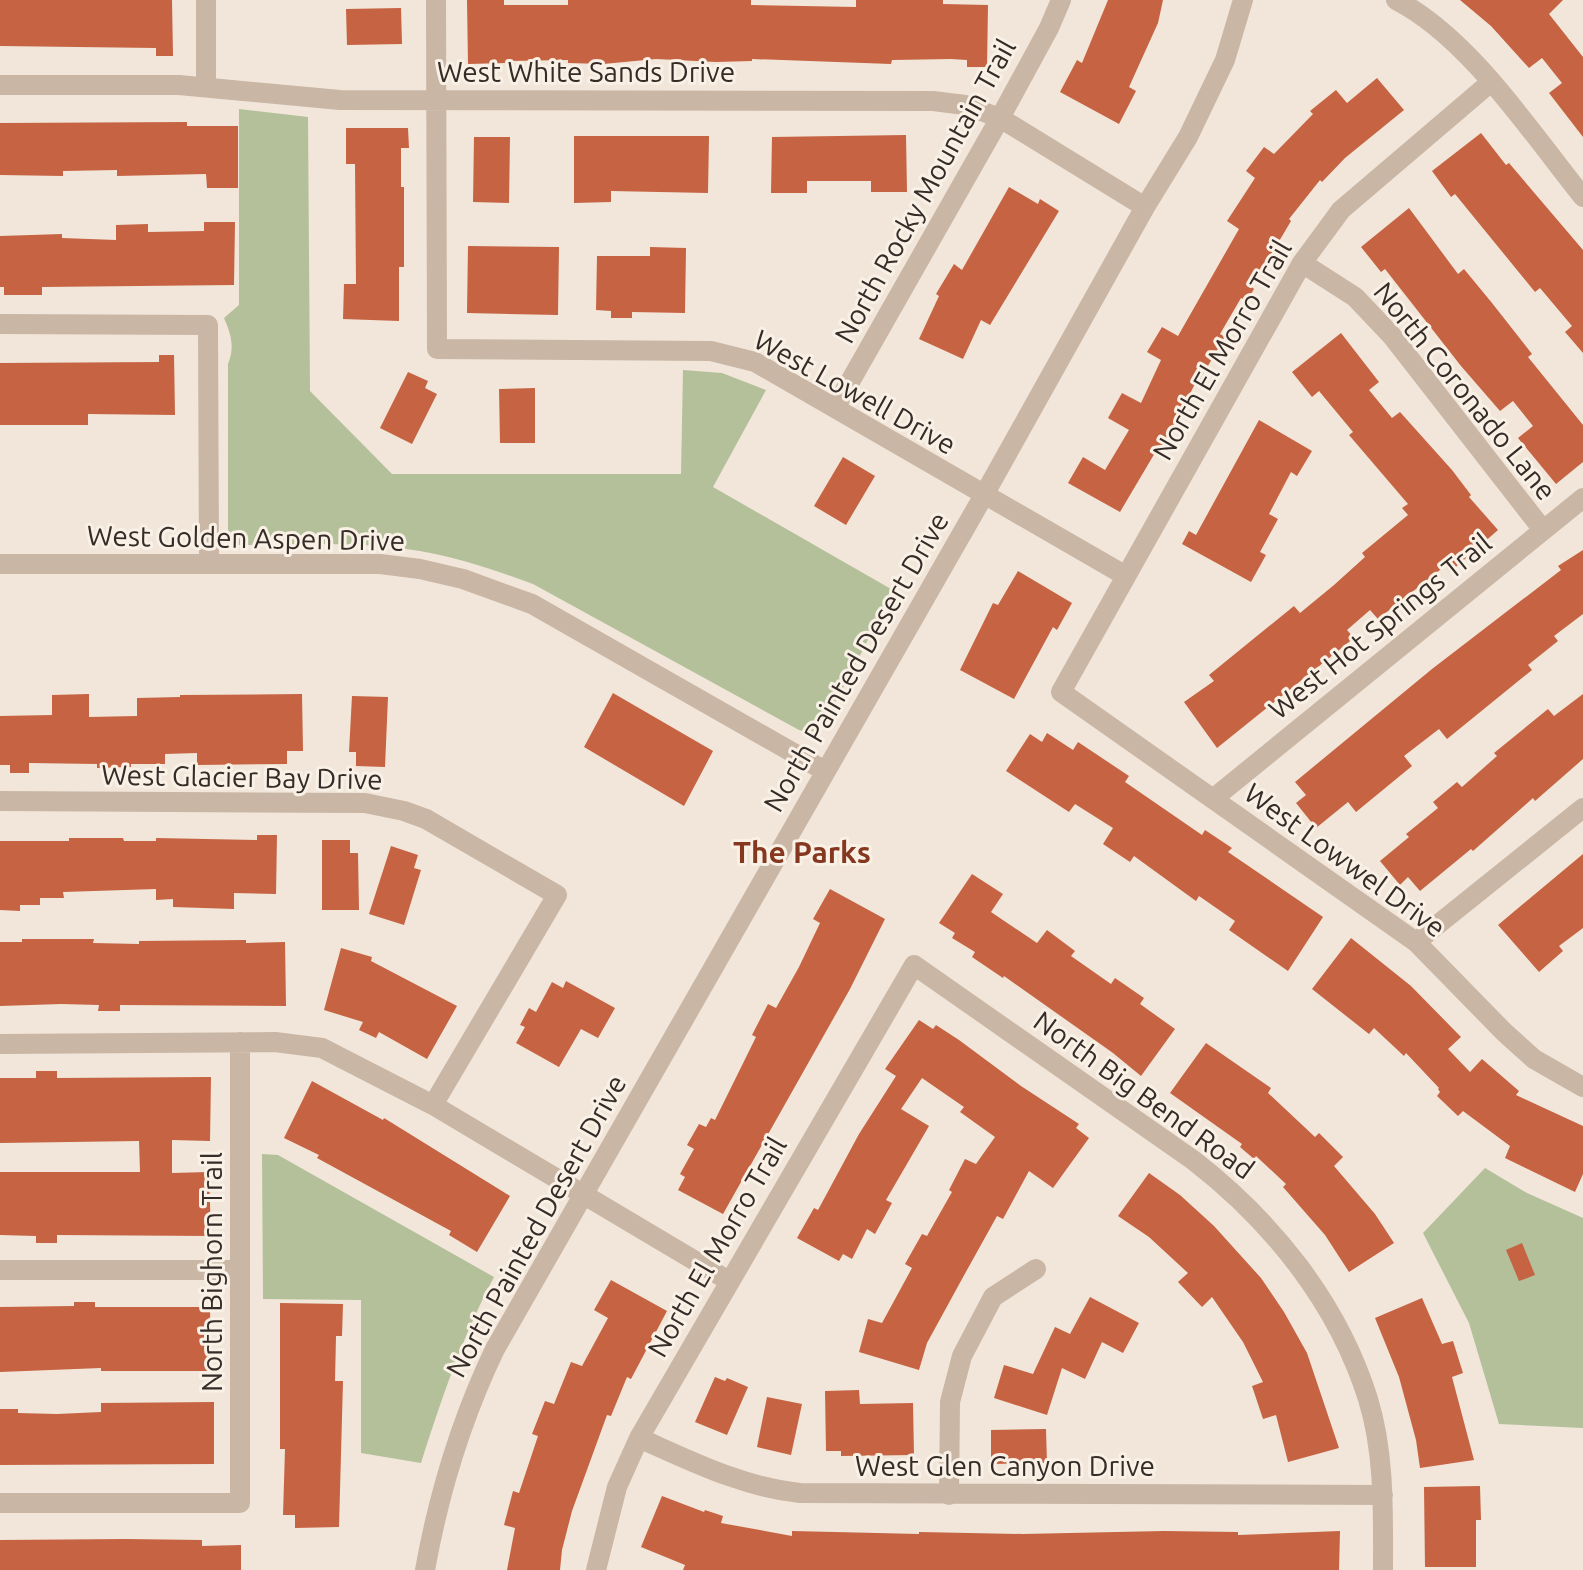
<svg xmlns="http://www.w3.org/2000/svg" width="1583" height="1570" viewBox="0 0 1583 1570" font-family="Ubuntu,sans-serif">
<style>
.green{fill:#b3c09a}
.building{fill:#c66342}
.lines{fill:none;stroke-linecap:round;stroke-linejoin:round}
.minor{stroke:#c9b6a5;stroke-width:20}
.labels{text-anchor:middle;stroke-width:6;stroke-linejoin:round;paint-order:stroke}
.street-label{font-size:28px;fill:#352b27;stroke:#f9f0e6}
.neighbourhood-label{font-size:30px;font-weight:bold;fill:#85381f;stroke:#f9f0e6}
</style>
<rect width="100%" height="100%" fill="#f1e6d9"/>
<!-- green -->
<path class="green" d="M 239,109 L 308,117 L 310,391 L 392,474 L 681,474 L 683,370 L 722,373 L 766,390 L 713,487 L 891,589 L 865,646 L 823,726 C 815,733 809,733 799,730 L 533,584 C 487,567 439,551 389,547 C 339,542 288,545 239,545 L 230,541 L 228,533 L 228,364 C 235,347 231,334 224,318 L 239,305 Z
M 262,1154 L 278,1155 L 494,1277 C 462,1337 442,1398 421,1463 L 361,1453 L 361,1300 L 263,1299 Z
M 1485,1168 L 1527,1193 L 1583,1218 L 1583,1428 L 1499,1424 L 1469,1323 L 1423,1233 Z"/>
<!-- building -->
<path class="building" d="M 0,0 L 172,0 L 173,56 L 156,56 L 156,48 L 0,46 Z
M 467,0 L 504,0 L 504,5 L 568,5 L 568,0 L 751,0 L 751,5 L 856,7 L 856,0 L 943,0 L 943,4 L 988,5 L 987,67 L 967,67 L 967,60 L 951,59 L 892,60 L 891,64 L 752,59 L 752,61 L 716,62 L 656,59 L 603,64 L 568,63 L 568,60 L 505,61 L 505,63 L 468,64 Z
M 1108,0 L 1163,0 L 1158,23 L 1129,87 L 1136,91 L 1119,124 L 1060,92 L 1077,60 L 1082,63 Z
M 1460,0 L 1563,0 L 1549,14 L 1583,57 L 1583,137 L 1549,93 L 1562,83 L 1542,58 L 1529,68 L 1491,26 Z
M 401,8 L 402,44 L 347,45 L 346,9 Z
M 1377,78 L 1404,110 L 1345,158 L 1322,182 L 1320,180 L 1289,219 L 1291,221 L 1252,287 L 1254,289 L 1247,301 L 1241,298 L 1220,334 L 1225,337 L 1199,381 L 1197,380 L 1162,448 L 1159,446 L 1120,512 L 1068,483 L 1083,457 L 1105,470 L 1129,430 L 1108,418 L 1122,393 L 1141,403 L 1161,360 L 1147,352 L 1162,327 L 1178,336 L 1239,229 L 1227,221 L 1255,178 L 1246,171 L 1264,147 L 1274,154 L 1313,114 L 1310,111 L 1336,90 L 1347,103 Z
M 187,122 L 187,126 L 238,126 L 238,188 L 207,188 L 206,174 L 117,176 L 117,170 L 63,171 L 63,176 L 0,175 L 0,123 Z
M 346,128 L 408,128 L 409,148 L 401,148 L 401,187 L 404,187 L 404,267 L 399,267 L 399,321 L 343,319 L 344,284 L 356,284 L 355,164 L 346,164 Z
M 1481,133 L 1506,165 L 1509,163 L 1583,250 L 1583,353 L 1565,332 L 1572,326 L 1540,288 L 1535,292 L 1455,194 L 1451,197 L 1432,171 Z
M 906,135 L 907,192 L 871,192 L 871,181 L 807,181 L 807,193 L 771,193 L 772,137 Z
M 574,136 L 709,136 L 708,193 L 611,191 L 611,202 L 574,203 Z
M 474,137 L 510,137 L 509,203 L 473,202 Z
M 1009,187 L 1038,204 L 1040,199 L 1059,211 L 990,325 L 981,320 L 963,359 L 919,339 L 939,296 L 936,294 L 954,264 L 962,270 Z
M 1409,208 L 1458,274 L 1464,269 L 1492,303 L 1532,354 L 1528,357 L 1583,425 L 1583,462 L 1556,484 L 1518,438 L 1533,426 L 1513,401 L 1500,411 L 1461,366 L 1385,269 L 1381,272 L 1361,247 Z
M 204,222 L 235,222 L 234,285 L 42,287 L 42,295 L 4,295 L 4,287 L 0,287 L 0,236 L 62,234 L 62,238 L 116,240 L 116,225 L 148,224 L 148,232 L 204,231 Z
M 468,246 L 559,247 L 558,315 L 467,313 Z
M 650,247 L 686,248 L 685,313 L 632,312 L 632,318 L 611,318 L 611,311 L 596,310 L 597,256 L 650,256 Z
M 1341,333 L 1379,382 L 1369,390 L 1392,418 L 1400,412 L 1452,470 L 1471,495 L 1469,497 L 1498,530 L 1450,572 L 1445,566 L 1378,619 L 1370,610 L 1347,630 L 1354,638 L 1217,748 L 1184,702 L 1214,681 L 1209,675 L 1294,606 L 1300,613 L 1334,585 L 1365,557 L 1362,553 L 1408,515 L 1402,508 L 1408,504 L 1349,435 L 1353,432 L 1319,391 L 1312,397 L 1292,372 Z
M 159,355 L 174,355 L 175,415 L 88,414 L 88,425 L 0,425 L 0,363 L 159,362 Z
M 408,372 L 428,381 L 425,388 L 437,394 L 412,444 L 380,428 Z
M 535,388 L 535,443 L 500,443 L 499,389 Z
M 1259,420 L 1312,451 L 1297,476 L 1291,472 L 1269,514 L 1278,519 L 1260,552 L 1266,555 L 1251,582 L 1182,544 L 1189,531 L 1196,535 Z
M 843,457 L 875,476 L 846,525 L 814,506 Z
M 1583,550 L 1583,614 L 1554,636 L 1558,641 L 1528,665 L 1532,670 L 1447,739 L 1439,729 L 1404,756 L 1412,766 L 1356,812 L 1348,802 L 1316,828 L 1296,803 L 1306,795 L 1295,782 L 1432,669 L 1561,570 L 1558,566 Z
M 1018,571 L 1072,603 L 1057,630 L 1053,627 L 1014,699 L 960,670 L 993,603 L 998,605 Z
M 613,693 L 713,751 L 684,806 L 584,747 Z
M 89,694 L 89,717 L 137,716 L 137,698 L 180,697 L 180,695 L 302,694 L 303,751 L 287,751 L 287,764 L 197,765 L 197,753 L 165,754 L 165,764 L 131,764 L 131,767 L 97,768 L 97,764 L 29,763 L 29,773 L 10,773 L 10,765 L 0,765 L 0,716 L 52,715 L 52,695 Z
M 1583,694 L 1583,759 L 1535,801 L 1533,798 L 1473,851 L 1471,849 L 1420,891 L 1408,877 L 1400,885 L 1380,861 L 1409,837 L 1406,834 L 1438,808 L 1433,802 L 1457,782 L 1462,787 L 1497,756 L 1494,753 L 1548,709 L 1554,716 Z
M 352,696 L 388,697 L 385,767 L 356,766 L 356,752 L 349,752 Z
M 1047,733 L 1073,750 L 1078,742 L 1129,776 L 1125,782 L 1202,835 L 1205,830 L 1232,848 L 1228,852 L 1323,917 L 1288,971 L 1229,930 L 1235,921 L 1199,896 L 1196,901 L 1134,856 L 1130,862 L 1103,844 L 1113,828 L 1075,804 L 1069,812 L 1006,771 L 1030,734 L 1042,742 Z
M 257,835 L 277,835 L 276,894 L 234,893 L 234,909 L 173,907 L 173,899 L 156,900 L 156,889 L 63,892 L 64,898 L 40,898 L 40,905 L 20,905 L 20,911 L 0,910 L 0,841 L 69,841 L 69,838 L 123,838 L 124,841 L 156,841 L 156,838 L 257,840 Z
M 322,840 L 350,840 L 350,853 L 358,853 L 359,910 L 322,910 Z
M 391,846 L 418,855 L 414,868 L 421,870 L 404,925 L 369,914 Z
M 1583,854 L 1583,928 L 1559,946 L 1563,951 L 1539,972 L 1498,925 Z
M 972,874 L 1003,894 L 991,912 L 1037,943 L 1047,930 L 1075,951 L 1071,956 L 1111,984 L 1115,978 L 1144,998 L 1140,1004 L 1175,1029 L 1141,1076 L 1113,1053 L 1004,976 L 1003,978 L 972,957 L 975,952 L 952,938 L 955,933 L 939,923 Z
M 830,889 L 885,919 L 850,989 L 723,1214 L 678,1190 L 685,1177 L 680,1174 L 694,1149 L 687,1145 L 699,1124 L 706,1127 L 711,1118 L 715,1120 L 756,1037 L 752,1035 L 768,1004 L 776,1008 L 799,967 L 820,923 L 813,919 Z
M 1351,938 L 1411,986 L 1461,1037 L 1448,1049 L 1470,1072 L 1482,1059 L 1519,1091 L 1516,1095 L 1583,1126 L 1583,1174 L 1575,1192 L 1505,1158 L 1510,1146 L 1463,1111 L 1458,1116 L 1437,1096 L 1440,1092 L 1438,1089 L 1439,1088 L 1406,1053 L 1404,1056 L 1374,1028 L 1369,1034 L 1312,989 Z
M 22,939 L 94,939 L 93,943 L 139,944 L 139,941 L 246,940 L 246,943 L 285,942 L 286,1006 L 120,1005 L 120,1011 L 98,1011 L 99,1005 L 61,1004 L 0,1006 L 0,942 L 22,942 Z
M 341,948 L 372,957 L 371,961 L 457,1006 L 427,1059 L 379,1032 L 376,1038 L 359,1030 L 363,1022 L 324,1010 Z
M 566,981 L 615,1008 L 598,1038 L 581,1029 L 559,1067 L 516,1043 L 525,1027 L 520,1025 L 529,1008 L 536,1012 L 552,982 L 563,988 Z
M 919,1020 L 933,1029 L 936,1025 L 959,1040 L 1021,1086 L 1079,1124 L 1076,1128 L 1089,1138 L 1053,1188 L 1029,1171 L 1003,1219 L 997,1216 L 962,1279 L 927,1343 L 919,1370 L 859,1352 L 868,1319 L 882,1323 L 912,1268 L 905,1264 L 922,1234 L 927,1236 L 952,1192 L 949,1190 L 965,1159 L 976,1164 L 995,1137 L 960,1112 L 964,1107 L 922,1078 L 901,1109 L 929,1126 L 886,1200 L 892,1203 L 875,1234 L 867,1229 L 852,1259 L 843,1254 L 839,1261 L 797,1238 L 814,1208 L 818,1210 L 859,1134 L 896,1076 L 885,1069 Z
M 1206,1043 L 1271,1088 L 1268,1093 L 1315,1137 L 1319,1133 L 1343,1157 L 1334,1166 L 1375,1214 L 1394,1243 L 1349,1272 L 1325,1235 L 1283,1187 L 1286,1184 L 1256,1156 L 1254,1159 L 1240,1147 L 1242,1144 L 1170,1093 Z
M 36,1071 L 57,1071 L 57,1078 L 211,1077 L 210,1141 L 172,1140 L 172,1173 L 209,1172 L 211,1236 L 57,1235 L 57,1243 L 36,1243 L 36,1236 L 0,1235 L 0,1172 L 140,1172 L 139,1141 L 0,1143 L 0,1078 L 36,1078 Z
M 312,1081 L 383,1120 L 384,1118 L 510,1196 L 477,1252 L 449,1235 L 451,1231 L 317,1158 L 319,1155 L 284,1138 Z
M 1149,1173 L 1180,1195 L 1214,1226 L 1261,1278 L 1284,1312 L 1307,1353 L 1339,1448 L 1288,1462 L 1276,1415 L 1263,1419 L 1252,1386 L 1263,1382 L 1243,1342 L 1212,1297 L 1202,1307 L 1178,1282 L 1188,1273 L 1149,1237 L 1118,1216 Z
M 1522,1243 L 1535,1275 L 1519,1281 L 1506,1250 Z
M 611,1280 L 667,1311 L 631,1379 L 627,1377 L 611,1416 L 607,1415 L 572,1511 L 562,1550 L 560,1570 L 507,1570 L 515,1528 L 504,1525 L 513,1491 L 519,1493 L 538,1436 L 532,1434 L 545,1401 L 554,1404 L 571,1362 L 582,1366 L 608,1318 L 594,1310 Z
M 1090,1297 L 1139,1323 L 1123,1353 L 1102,1342 L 1085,1379 L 1062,1368 L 1047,1415 L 994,1398 L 1004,1365 L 1033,1374 L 1055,1327 L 1070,1334 Z
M 1422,1298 L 1442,1344 L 1453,1341 L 1463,1373 L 1452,1377 L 1474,1460 L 1420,1468 L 1416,1440 L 1399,1377 L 1375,1318 Z
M 74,1302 L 95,1302 L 95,1307 L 210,1307 L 211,1371 L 101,1371 L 101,1368 L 0,1372 L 0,1307 L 74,1306 Z
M 280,1303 L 343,1304 L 342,1336 L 336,1336 L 335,1381 L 343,1381 L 339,1527 L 295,1528 L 295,1515 L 283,1515 L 285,1449 L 280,1449 Z
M 715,1377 L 725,1381 L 727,1378 L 748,1387 L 727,1435 L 695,1422 Z
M 859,1390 L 860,1404 L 913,1403 L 914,1455 L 841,1456 L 841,1451 L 826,1451 L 825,1391 Z
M 767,1397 L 802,1404 L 791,1455 L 757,1447 Z
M 214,1402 L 214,1464 L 0,1465 L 0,1409 L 18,1409 L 18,1413 L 57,1414 L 101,1412 L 101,1403 Z
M 1046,1429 L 1047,1463 L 991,1464 L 991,1430 Z
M 1480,1486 L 1481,1520 L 1476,1520 L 1476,1567 L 1425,1567 L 1424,1487 Z
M 662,1496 L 704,1512 L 705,1510 L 723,1516 L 721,1523 L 792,1536 L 792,1531 L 919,1534 L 919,1532 L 1023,1534 L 1164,1531 L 1238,1532 L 1238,1535 L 1340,1531 L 1339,1570 L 683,1570 L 685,1565 L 641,1547 Z
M 126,1539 L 202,1540 L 202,1546 L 241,1545 L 241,1570 L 0,1570 L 0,1540 Z"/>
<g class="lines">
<!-- minor -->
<path class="minor" d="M 206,0 L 206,87
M 436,0 L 437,349 L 711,351 L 755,362 L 1126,576
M 1396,0 C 1469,37 1532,134 1583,197
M 1491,82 L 1341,210 L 1302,263 L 1061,692 L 1416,942 L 1504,1032 L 1534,1059 L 1583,1087
M 0,85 L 179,85 L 340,100 L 933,101 L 965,105 L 1000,118 L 1145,207
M 1302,263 L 1355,297 L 1392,336 L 1543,530
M 0,324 L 208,325 L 209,563
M 835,408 L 1000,118 L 1049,28 L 1061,0
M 0,564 L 380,564 L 420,569 L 463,579 L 532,604 L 825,771
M 1214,798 L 1583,498
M 0,801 L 365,803 L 404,811 L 426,819 L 557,895 L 433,1105
M 1416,942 L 1583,808
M 0,1044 L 275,1042 L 322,1048 L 433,1105 L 729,1281
M 0,1270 L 240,1270
M 639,1438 C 691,1461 742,1487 800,1493 L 1383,1495
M 949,1495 L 950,1402 L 962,1356 L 993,1297 L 1036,1269
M 0,1503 L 240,1503 L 240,1042
M 425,1570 C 439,1492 461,1420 495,1349 L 984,495 L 1145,207 L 1188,137 L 1225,60 L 1243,0
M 596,1570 L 617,1487 L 639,1438 L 914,965 L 1193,1160 C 1272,1221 1338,1303 1368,1399 C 1385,1454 1383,1514 1383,1570"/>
</g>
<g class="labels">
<!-- street labels -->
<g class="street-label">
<text x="586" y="82">West White Sands Drive</text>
<text transform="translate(925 191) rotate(-61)" y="10">North Rocky Mountain Trail</text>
<text transform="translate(1222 350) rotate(-60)" y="10">North El Morro Trail</text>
<text transform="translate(1465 391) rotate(51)" y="10">North Coronado Lane</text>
<text transform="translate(855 392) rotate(29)" y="10">West Lowell Drive</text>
<text transform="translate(246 538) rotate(1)" y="10">West Golden Aspen Drive</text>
<text transform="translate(1380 626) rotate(-39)" y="10">West Hot Springs Trail</text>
<text transform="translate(856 662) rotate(-60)" y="10">North Painted Desert Drive</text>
<text transform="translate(242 777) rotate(1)" y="10">West Glacier Bay Drive</text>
<text transform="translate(1345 860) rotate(36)" y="10">West Lowwel Drive</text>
<text transform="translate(1144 1095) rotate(36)" y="10">North Big Bend Road</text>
<text transform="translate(536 1226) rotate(-61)" y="10">North Painted Desert Drive</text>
<text transform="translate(717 1247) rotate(-60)" y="10">North El Morro Trail</text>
<text transform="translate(212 1272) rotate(-90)" y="10">North Bighorn Trail</text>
<text x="1005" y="1476">West Glen Canyon Drive</text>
</g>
<!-- neighbourhood labels -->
<g class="neighbourhood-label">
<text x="802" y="863">The Parks</text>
</g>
</g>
</svg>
